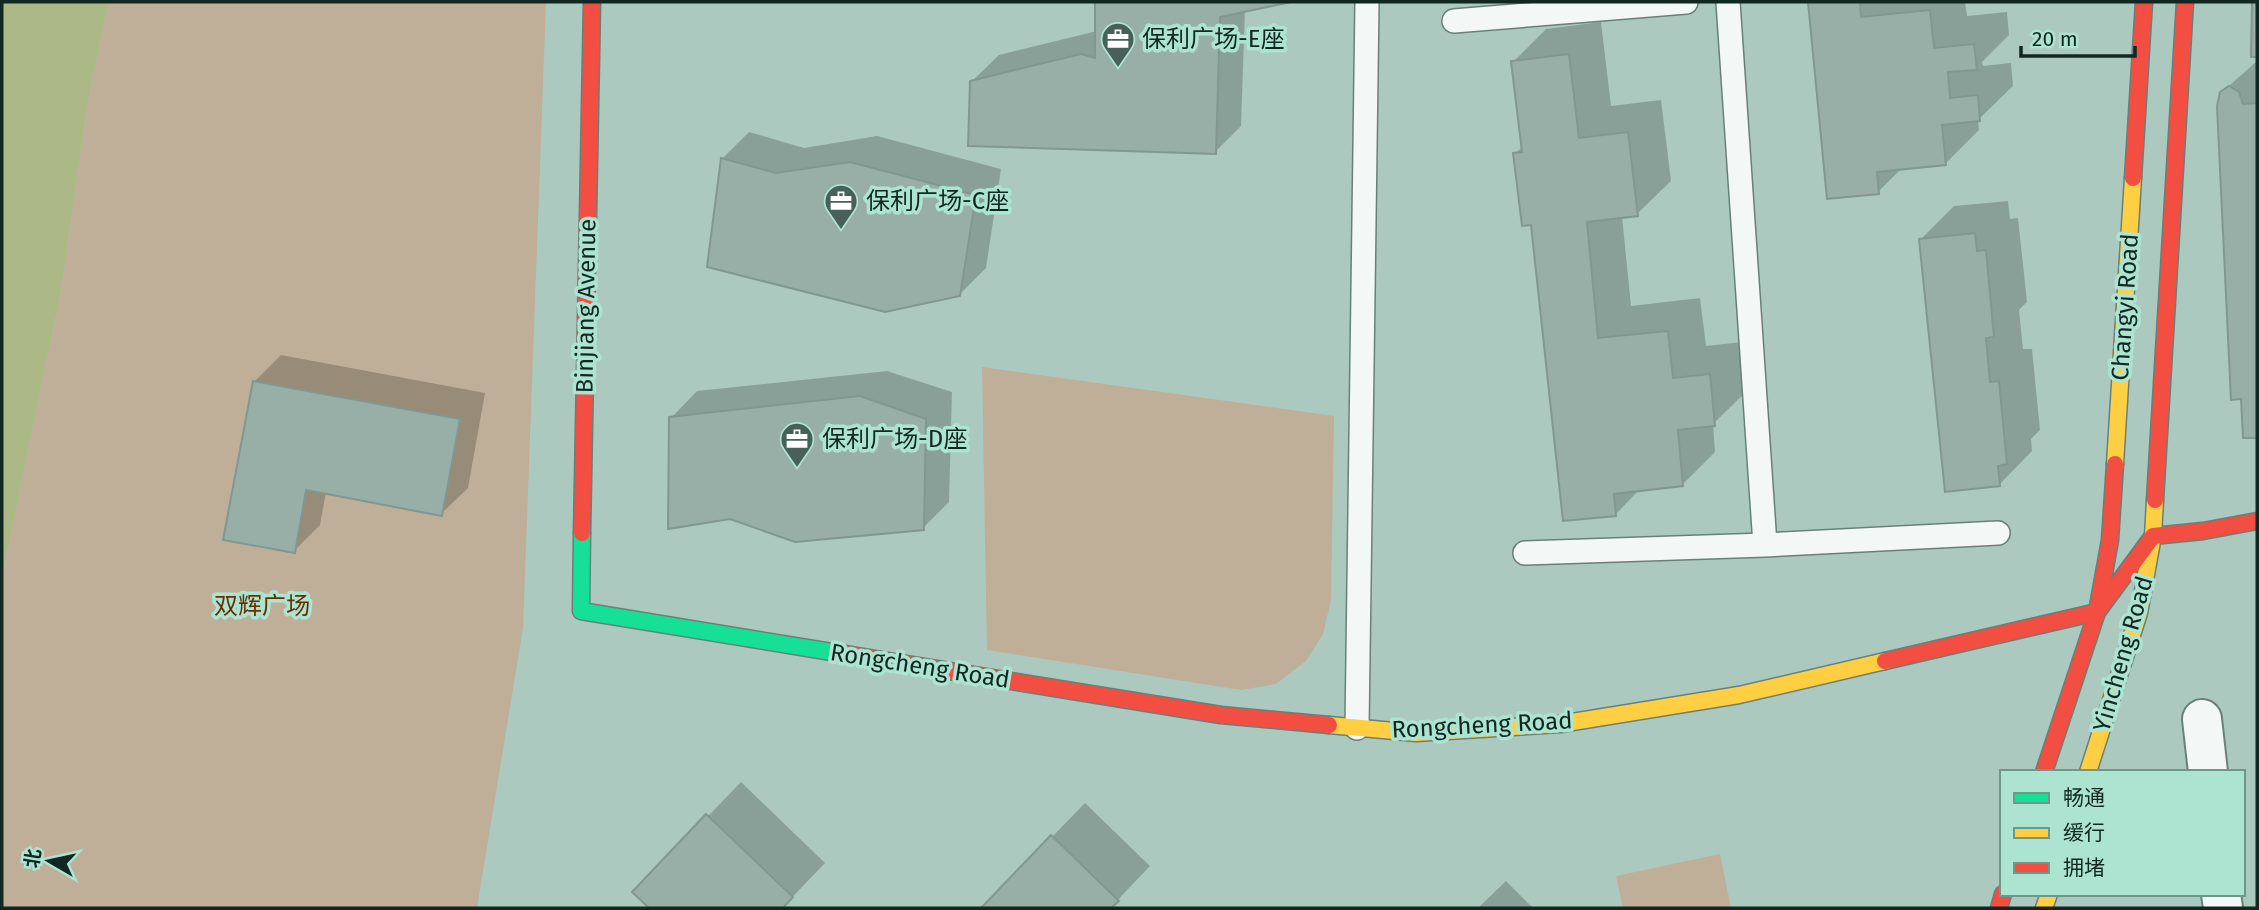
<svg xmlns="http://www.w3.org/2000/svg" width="2259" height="910" viewBox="0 0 2259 910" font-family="'Fira Sans','Noto Sans SC',sans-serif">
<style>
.green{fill:#bfaf98}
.water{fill:#acb885}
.shadow{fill:#0003}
.building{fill:#98afa7;stroke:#809890;stroke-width:2}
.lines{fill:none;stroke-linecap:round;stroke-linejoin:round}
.lane-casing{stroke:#698079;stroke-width:26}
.street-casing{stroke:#698079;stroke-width:42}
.fast-casing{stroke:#698079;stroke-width:19}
.slow-casing{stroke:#698079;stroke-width:19}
.jam-casing{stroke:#698079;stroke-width:19}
.lane{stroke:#f3f7f6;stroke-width:23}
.street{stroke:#f3f7f6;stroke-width:38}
.fast{stroke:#16e098;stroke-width:16}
.slow{stroke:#ffcf43;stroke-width:16}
.jam{stroke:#f24e42;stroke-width:16}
.labels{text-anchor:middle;stroke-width:7;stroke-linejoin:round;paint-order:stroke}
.poi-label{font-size:24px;fill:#112721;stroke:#ace3d1;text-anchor:start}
.street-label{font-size:24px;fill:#112721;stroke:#ace3d1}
.park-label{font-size:24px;fill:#672f00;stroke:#ace3d1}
</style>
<rect width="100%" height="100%" fill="#acc9c0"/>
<!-- green -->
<path class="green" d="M 109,2 L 546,2 L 523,628 L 477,908 L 2,908 L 2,578 L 61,292 L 88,101 Z
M 982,367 L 1334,416 L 1331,600 L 1323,634 L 1306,661 L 1276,684 L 1241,690 L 987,650 Z
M 1720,854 L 1731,908 L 1623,908 L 1616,876 Z"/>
<!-- water -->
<path class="water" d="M 2,2 L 109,2 L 88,101 L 61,292 L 2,578 Z"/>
<!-- shadow -->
<path class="shadow" d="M 1097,2 L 1283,2 L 1245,10 L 1241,126 L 1215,152 L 972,81 L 999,55 L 1097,31 Z
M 1810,2 L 1965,2 L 1967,16 L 2007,12 L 2009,35 L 1982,62 L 1983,66 L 2011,63 L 2013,86 L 1978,120 L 1979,130 L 1946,163 L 1902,168 L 1878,192 L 1829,197 Z
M 1601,22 L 1611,106 L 1661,100 L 1671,181 L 1637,214 L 1622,216 L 1631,306 L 1700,298 L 1706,346 L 1742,342 L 1747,391 L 1713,424 L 1715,452 L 1682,485 L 1640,489 L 1616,514 L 1532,223 L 1515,154 L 1523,146 L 1513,62 L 1546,29 Z
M 2257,61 L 2257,436 L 2245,436 L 2221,93 Z
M 749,132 L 804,148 L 877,136 L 1001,169 L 986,268 L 959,295 L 709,266 L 723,158 Z
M 2008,201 L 2010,219 L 2018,218 L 2027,302 L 2019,310 L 2023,349 L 2032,349 L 2040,430 L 2031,439 L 2032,451 L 1999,485 L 1920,240 L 1954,206 Z
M 281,355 L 485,393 L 468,488 L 441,514 L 326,492 L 320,525 L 294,551 L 254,382 Z
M 887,371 L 952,392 L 949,502 L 923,528 L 671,418 L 697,391 Z
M 741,782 L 825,863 L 782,908 L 652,908 L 635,892 Z
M 1085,803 L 1150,866 L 1110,908 L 983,908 Z
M 1506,881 L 1533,908 L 1478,908 Z"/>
<!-- building -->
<path class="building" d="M 1095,2 L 1291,2 L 1220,17 L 1216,154 L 968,146 L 970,81 L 1081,54 L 1095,58 Z
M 1808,2 L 1860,2 L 1861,17 L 1930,10 L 1934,48 L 1974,44 L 1977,70 L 1948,72 L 1950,98 L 1978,95 L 1980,121 L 1942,125 L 1946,165 L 1877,172 L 1879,194 L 1827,199 Z
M 2252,2 L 2257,2 L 2257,57 L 2251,57 Z
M 1569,54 L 1579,138 L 1628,132 L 1638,216 L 1587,222 L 1598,338 L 1668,331 L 1673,378 L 1710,374 L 1715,426 L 1678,430 L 1683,486 L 1614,494 L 1616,516 L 1563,521 L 1531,225 L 1522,226 L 1513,153 L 1522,152 L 1511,61 Z
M 2229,86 L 2239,92 L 2243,104 L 2257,103 L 2257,438 L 2243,438 L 2241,399 L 2231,400 L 2217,106 L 2220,92 Z
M 721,158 L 776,173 L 850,162 L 976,195 L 960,296 L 885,312 L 707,267 Z
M 1975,233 L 1977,251 L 1986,250 L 1994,337 L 1986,338 L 1990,382 L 1999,381 L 2007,464 L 1998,466 L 2000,486 L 1945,492 L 1919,239 Z
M 253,381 L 460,419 L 442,516 L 306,490 L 295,553 L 223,540 Z
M 860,396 L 926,419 L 924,530 L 795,542 L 730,519 L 668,529 L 669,417 Z
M 706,814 L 793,897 L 783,908 L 649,908 L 632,892 Z
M 1051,835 L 1119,901 L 1111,908 L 981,908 Z"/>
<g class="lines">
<defs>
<path id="lane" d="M 1728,2 L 1765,545 L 1998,533
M 1454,21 L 1686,2
M 1525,553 L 1765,545
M 1357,728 L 1367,2"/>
<path id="street" d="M 2202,719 L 2208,772
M 2221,894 L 2223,908"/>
<path id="fast" d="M 582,533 L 581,611 L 844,654"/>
<path id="slow" d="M 2115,464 L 2133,178
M 1329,725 L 1416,733 L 1560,724 L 1739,695 L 1885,661
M 2088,772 L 2139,613 L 2153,536 L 2155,500
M 2044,908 L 2049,894"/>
<path id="jam" d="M 2133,178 L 2144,2
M 2155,500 L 2185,2
M 582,533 L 592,2
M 844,654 L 1221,715 L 1329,725
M 1885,661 L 2097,612 L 2153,536 L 2203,531 L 2257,521
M 2044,772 L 2097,612 L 2110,540 L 2115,464
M 1999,908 L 2003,894"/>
</defs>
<!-- lane casing -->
<use href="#lane" class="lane-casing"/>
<!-- street casing -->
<use href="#street" class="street-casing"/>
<!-- fast casing -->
<use href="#fast" class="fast-casing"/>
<!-- slow casing -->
<use href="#slow" class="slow-casing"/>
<!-- jam casing -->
<use href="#jam" class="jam-casing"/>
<!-- lane -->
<use href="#lane" class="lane"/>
<!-- street -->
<use href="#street" class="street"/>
<!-- fast -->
<use href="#fast" class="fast"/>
<!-- slow -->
<use href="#slow" class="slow"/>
<!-- jam -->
<use href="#jam" class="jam"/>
</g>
<!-- icons -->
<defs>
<symbol id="office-pin" viewBox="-11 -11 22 30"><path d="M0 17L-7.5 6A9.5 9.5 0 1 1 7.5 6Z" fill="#476059" stroke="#ace3d1"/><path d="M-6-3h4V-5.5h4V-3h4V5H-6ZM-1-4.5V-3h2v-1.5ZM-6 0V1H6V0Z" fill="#fff"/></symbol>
</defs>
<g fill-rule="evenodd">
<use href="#office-pin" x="1099" y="20" width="38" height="52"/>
<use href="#office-pin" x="822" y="182" width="38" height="52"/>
<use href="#office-pin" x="778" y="420" width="38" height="52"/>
</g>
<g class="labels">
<!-- poi labels -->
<g class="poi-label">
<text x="1142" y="47">保利广场-E座</text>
<text x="866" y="209">保利广场-C座</text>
<text x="822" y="447">保利广场-D座</text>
</g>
<!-- street labels -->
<g class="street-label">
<text transform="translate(586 306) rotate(-89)" y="8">Binjiang Avenue</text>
<text transform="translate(2125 307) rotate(-86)" y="8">Changyi Road</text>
<text transform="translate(2123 654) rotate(-74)" y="8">Yincheng Road</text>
<text transform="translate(920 666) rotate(9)" y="8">Rongcheng Road</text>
<text transform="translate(1482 725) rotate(-3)" y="8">Rongcheng Road</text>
</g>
<!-- park labels -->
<g class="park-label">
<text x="262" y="614">双辉广场</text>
</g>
</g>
<!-- border -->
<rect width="2259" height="910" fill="none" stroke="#112721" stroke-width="7"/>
<!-- legend -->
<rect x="2000" y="770" width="245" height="126" fill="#ace3d1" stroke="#6e988b" stroke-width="2"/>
<rect x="2014" y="793" width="35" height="10" fill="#16e098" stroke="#6e988b" stroke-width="2"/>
<text x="2063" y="805" font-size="21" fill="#112721">畅通</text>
<rect x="2014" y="828" width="35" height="10" fill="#ffcf43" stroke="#6e988b" stroke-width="2"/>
<text x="2063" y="840" font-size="21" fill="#112721">缓行</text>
<rect x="2014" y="863" width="35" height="10" fill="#f24e42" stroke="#6e988b" stroke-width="2"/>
<text x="2063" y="875" font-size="21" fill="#112721">拥堵</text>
<!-- north arrow -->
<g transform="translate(49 861) rotate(279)" stroke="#ace3d1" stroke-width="5" paint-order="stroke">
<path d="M0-5L12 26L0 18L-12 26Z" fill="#112721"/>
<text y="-10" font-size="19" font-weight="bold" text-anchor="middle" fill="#112721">北</text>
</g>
<!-- scale -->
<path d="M2021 46v10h114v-10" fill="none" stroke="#112721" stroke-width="3.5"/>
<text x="2032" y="46" font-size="21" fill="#112721" stroke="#ace3d1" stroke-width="5" paint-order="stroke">20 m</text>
</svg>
